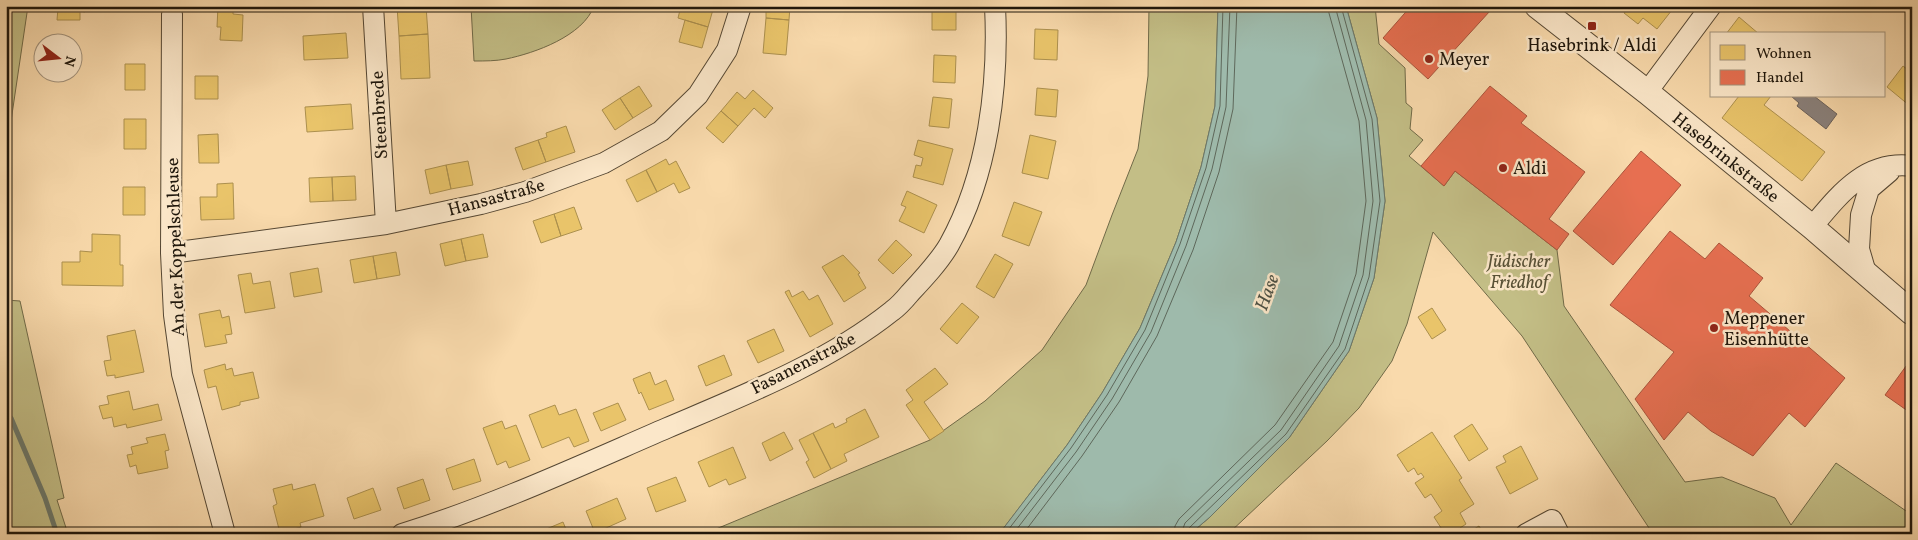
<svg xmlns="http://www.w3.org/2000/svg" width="1918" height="540" viewBox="0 0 1918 540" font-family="Vollkorn,serif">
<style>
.green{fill:#c3be86;stroke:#706a48}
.water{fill:#9ebaab;stroke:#6b786b}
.homes{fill:#e9c46a;stroke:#ac904e}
.shops{fill:#e76f51;stroke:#ab543c}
.industry{fill:#8a817c;stroke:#6a615a}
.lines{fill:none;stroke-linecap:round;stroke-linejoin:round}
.shore{stroke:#5e685b;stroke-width:1}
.stream{stroke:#6b786b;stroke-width:5}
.minor-casing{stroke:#554733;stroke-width:22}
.tertiary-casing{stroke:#554733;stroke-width:26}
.minor{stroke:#fbe7c9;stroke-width:20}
.tertiary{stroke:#fbe7c9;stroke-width:24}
.poi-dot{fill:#8f2418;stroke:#fbe7c9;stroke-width:2}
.labels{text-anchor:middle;stroke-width:5;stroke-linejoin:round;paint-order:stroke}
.poi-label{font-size:18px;fill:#1e160b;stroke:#fbe7c9;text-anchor:start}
.street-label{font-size:18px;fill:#1e160b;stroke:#fbe7c9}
.park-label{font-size:18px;font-style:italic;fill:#585136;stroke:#fbe7c9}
.water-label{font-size:19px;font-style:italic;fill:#4b4f43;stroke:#fbe7c9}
</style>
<rect width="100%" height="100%" fill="#f9daac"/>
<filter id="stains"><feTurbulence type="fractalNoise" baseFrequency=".004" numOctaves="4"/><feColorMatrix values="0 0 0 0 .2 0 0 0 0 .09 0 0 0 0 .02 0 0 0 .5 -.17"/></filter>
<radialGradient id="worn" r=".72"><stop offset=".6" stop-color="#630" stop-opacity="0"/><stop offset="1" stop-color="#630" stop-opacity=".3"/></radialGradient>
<!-- green -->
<path class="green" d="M 6,6 L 28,6 L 6,155 Z
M 471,6 L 594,6 C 583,36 535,53 506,59 C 496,61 485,61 474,61 Z
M 1149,6 L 1218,6 L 1215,106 L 1201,167 L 1176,242 L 1140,328 L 1102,393 L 1067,445 L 1003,529 L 999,534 L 704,534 L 930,440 L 985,401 L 1042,350 L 1086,285 L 1112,215 L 1138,149 L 1148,76 Z
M 1346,6 L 1375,6 L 1379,44 L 1405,68 L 1406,103 L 1412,108 L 1410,129 L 1423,140 L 1409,156 L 1444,186 L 1455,171 L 1557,250 L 1564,306 L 1685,482 L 1722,477 L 1775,498 L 1791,525 L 1836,463 L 1912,515 L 1912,534 L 1653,534 L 1522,336 L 1433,232 L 1407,324 L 1392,361 L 1359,408 L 1327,441 L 1228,534 L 1190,534 L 1210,517 L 1289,438 L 1349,351 L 1374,278 L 1385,201 L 1377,118 Z
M 6,300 L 20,301 L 64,498 L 57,500 L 68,534 L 6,534 Z"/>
<!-- water -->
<path class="water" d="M 1218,6 L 1346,6 L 1377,118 L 1385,201 L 1374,278 L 1349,351 L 1289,438 L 1210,517 L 1190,534 L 999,534 L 1067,445 L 1102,393 L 1140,328 L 1176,242 L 1201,167 L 1215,106 Z"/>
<!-- homes -->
<path class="homes" d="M 67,6 L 85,6 L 85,12 L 80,11 L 80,20 L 57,20 L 58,8 L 67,8 Z
M 218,6 L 233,7 L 233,14 L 243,15 L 242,41 L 220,40 L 221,27 L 217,27 Z
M 397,6 L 426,6 L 428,34 L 399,36 Z
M 681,6 L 714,6 L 708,27 L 678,18 Z
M 766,6 L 790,6 L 789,20 L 766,18 Z
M 932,6 L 956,6 L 956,30 L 932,30 Z
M 1624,6 L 1668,6 L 1672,10 L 1657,29 L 1643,18 L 1638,24 L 1624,13 L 1627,8 Z
M 1739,17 L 1759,34 L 1726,34 Z
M 766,18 L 789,20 L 786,55 L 763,53 Z
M 685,20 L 708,27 L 702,48 L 679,42 Z
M 1035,29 L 1058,30 L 1057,60 L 1034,59 Z
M 346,33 L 348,58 L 304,60 L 303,36 Z
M 428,34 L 430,78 L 401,79 L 399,36 Z
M 934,55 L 956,56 L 955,83 L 933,82 Z
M 125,64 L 145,64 L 145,90 L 125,90 Z
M 1903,66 L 1912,73 L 1912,104 L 1910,106 L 1887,87 Z
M 195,76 L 218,76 L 218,99 L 195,99 Z
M 639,86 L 652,106 L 633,118 L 620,98 Z
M 1037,88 L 1058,90 L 1056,117 L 1035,115 Z
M 753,90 L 773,108 L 765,118 L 754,108 L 738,126 L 721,111 L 737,92 L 745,99 Z
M 1739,96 L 1771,96 L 1764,105 L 1825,152 L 1802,181 L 1722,118 Z
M 933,97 L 952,99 L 949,128 L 929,126 Z
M 620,98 L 633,118 L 615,130 L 602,110 Z
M 351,104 L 353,129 L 307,132 L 305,107 Z
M 721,111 L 738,126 L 723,143 L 706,128 Z
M 124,119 L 146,119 L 146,149 L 124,149 Z
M 566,126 L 575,152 L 546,162 L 538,140 L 547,137 L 546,133 Z
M 218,134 L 219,163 L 199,163 L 198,135 Z
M 1030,135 L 1056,141 L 1048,179 L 1022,173 Z
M 538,140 L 546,162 L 523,170 L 515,148 Z
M 918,140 L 953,149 L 943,185 L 913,177 L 916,165 L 921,166 L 923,158 L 914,155 Z
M 666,159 L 669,165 L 676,161 L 690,188 L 679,193 L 674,183 L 657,192 L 646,170 Z
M 468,161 L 473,185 L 451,189 L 446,165 Z
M 446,165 L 451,189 L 430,194 L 425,170 Z
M 646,170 L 657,192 L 637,202 L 626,180 Z
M 355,176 L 356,200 L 333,201 L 332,177 Z
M 332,177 L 333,201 L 310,202 L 309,178 Z
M 233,183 L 234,219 L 201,220 L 200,197 L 217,197 L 217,184 Z
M 123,187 L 145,187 L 145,215 L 123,215 Z
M 907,191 L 937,205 L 924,233 L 899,221 L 906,207 L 901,205 Z
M 1014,202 L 1042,212 L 1029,246 L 1002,236 Z
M 574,207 L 582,229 L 561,236 L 554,214 Z
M 554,214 L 561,236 L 541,243 L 533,221 Z
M 92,234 L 120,235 L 120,265 L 123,265 L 123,286 L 62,285 L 62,262 L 80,262 L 80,251 L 92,252 Z
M 483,234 L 488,257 L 466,261 L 461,239 Z
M 461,239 L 466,261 L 445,266 L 440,244 Z
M 896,240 L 912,255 L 893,274 L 878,260 Z
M 396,252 L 400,275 L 377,279 L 373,256 Z
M 995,254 L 1013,264 L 994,298 L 976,287 Z
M 843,255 L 860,273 L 858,274 L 866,288 L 844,302 L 822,267 Z
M 373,256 L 377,279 L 354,283 L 350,260 Z
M 318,268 L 322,292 L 294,297 L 290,273 Z
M 251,273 L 253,284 L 270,281 L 275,308 L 245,313 L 238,275 Z
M 789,290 L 792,297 L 803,291 L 809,300 L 818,295 L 833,324 L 810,337 L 785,292 Z
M 962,303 L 979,317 L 957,344 L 940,329 Z
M 1432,308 L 1446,330 L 1432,339 L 1418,317 Z
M 220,310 L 222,318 L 229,316 L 232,334 L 225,335 L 227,343 L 205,347 L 199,314 Z
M 774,329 L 784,351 L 758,363 L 747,341 Z
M 135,330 L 144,372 L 115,378 L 115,375 L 107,376 L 104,361 L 111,360 L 107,336 Z
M 724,355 L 732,375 L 706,386 L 698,366 Z
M 225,364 L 226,370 L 232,368 L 234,376 L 253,372 L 259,398 L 240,402 L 240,405 L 222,410 L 216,386 L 208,388 L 204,370 Z
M 935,368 L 948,384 L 924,402 L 944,431 L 930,440 L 906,405 L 913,400 L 906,390 Z
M 650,372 L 655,385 L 666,380 L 674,400 L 649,410 L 641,392 L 639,394 L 633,379 Z
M 129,391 L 133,410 L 158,404 L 162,420 L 127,428 L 126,424 L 114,427 L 112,417 L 103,419 L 99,406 L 109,404 L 107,396 Z
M 618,403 L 626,420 L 601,431 L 593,413 Z
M 555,405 L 559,415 L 576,409 L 589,441 L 574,447 L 569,437 L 542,448 L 529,415 Z
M 865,409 L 879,437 L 844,454 L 847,461 L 831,469 L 813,433 L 833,423 L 835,428 L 847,422 L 846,419 Z
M 502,421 L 505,429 L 516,425 L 530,460 L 509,468 L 506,461 L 497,465 L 483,428 Z
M 1472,424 L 1488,449 L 1469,461 L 1454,436 Z
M 784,432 L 793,449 L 770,461 L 762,443 Z
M 1432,432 L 1462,478 L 1459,480 L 1474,504 L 1460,513 L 1466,524 L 1460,528 L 1463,534 L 1456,534 L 1455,532 L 1445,534 L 1434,517 L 1442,511 L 1431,494 L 1425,498 L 1415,483 L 1424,477 L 1421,473 L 1418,475 L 1414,468 L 1408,472 L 1397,455 Z
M 813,433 L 831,469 L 814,478 L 806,462 L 809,460 L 799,440 Z
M 165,434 L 169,450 L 165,451 L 168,468 L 138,474 L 136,465 L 130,467 L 127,455 L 133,454 L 131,447 L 148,443 L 146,438 Z
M 1521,446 L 1538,479 L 1510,494 L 1496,467 L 1506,462 L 1503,456 Z
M 733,447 L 746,478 L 729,485 L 726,479 L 709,487 L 698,462 Z
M 474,459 L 481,481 L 453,490 L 446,469 Z
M 676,477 L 686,501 L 656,512 L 647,488 Z
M 423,479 L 430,500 L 404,509 L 397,488 Z
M 292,484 L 293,490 L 315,484 L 324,516 L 300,523 L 301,527 L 280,533 L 273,506 L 277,504 L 273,489 Z
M 373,488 L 381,510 L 354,519 L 347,498 Z
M 617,498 L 626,519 L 595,533 L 586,511 Z
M 563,522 L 568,534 L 538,534 L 537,533 Z
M 1479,526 L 1484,534 L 1466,534 Z"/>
<!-- shops -->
<path class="shops" d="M 1411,6 L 1485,6 L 1490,11 L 1428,79 L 1383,38 Z
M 1490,86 L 1527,116 L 1521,123 L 1585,172 L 1549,219 L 1569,234 L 1557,250 L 1455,171 L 1444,186 L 1421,166 Z
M 1641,151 L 1681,185 L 1613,265 L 1573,231 Z
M 1670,231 L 1705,259 L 1719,243 L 1763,278 L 1749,296 L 1845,378 L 1805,427 L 1789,413 L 1753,456 L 1711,431 L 1688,412 L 1664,440 L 1635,399 L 1674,352 L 1610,305 Z
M 1909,362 L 1912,364 L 1912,414 L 1885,395 Z"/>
<!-- industry -->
<path class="industry" d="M 1791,96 L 1814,96 L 1837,114 L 1826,129 L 1797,106 L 1799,103 Z"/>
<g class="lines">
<!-- shore -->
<path class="shore" d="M 1005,534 L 1071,448 L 1107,395 L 1145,330 L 1180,244 L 1206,168 L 1220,106 L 1223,6
M 1013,534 L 1076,452 L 1112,399 L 1151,332 L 1186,246 L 1212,169 L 1226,107 L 1230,6
M 1023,534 L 1082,456 L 1119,402 L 1157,336 L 1193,250 L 1219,172 L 1233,109 L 1237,6
M 1174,534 L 1175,526 L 1179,519 L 1275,425 L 1333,342 L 1356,274 L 1366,201 L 1359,121 L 1327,6
M 1181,534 L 1185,523 L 1281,430 L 1339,346 L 1363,275 L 1373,201 L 1366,120 L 1335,6
M 1188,534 L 1189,528 L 1286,434 L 1345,349 L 1369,277 L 1380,201 L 1372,119 L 1341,6"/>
<!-- stream -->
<path class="stream" d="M 6,417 L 11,418 L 45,498 L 57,534"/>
<defs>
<path id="minor" d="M 373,6 L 386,224
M 172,14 L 171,253 L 174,315 L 182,374 L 225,534
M 1647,92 L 1711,6
M 1812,227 C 1839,195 1865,160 1912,166
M 171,253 L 386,224 L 481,204 L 525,192 L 604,163 L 661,131 L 698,95 L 727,50 L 741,6
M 1866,273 L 1859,249 L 1861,215 L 1869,189 L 1889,172
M 402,534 C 493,506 579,466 667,428 C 742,396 827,363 892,311 C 899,306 905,299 910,293 C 924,278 939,262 949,245 C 988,175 999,85 995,6
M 1526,534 L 1552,520 L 1559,534"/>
<path id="tertiary" d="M 1537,6 L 1647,92 L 1812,227 L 1912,313"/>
</defs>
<!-- minor casing -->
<use href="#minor" class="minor-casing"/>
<!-- tertiary casing -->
<use href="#tertiary" class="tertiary-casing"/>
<!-- minor -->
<use href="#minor" class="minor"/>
<!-- tertiary -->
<use href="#tertiary" class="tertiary"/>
</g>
<!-- markers -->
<g class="poi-dot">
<rect x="1587" y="21" width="10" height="10" rx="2.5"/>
<circle cx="1429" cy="59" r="5"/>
<circle cx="1503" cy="168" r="5"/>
<circle cx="1714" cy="328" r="5"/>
</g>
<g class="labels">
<!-- poi labels -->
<g class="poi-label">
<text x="1592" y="51" text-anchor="middle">Hasebrink / Aldi</text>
<text x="1439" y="65">Meyer</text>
<text x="1513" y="174">Aldi</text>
<text x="1724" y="324">Meppener<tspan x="1724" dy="21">Eisenhütte</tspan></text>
</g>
<!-- street labels -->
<g class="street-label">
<text transform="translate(379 115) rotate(-93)" y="6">Steenbrede</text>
<text transform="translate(1726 157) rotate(39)" y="6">Hasebrinkstraße</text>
<text transform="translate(496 197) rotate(-15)" y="6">Hansastraße</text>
<text transform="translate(175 247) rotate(-92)" y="6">An der Koppelschleuse</text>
<text transform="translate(803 363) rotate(-27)" y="6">Fasanenstraße</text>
</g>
<!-- park labels -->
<g class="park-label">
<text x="1519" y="267">Jüdischer<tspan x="1519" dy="21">Friedhof</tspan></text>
</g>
<!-- water labels -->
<g class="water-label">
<text transform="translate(1266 292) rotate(-70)" y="7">Hase</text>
</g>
</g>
<!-- margin -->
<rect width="1918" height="540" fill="none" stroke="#f9daac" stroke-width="25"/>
<rect x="8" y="8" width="1903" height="525" fill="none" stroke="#1e160b" stroke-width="2.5"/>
<rect x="12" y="12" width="1893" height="515" fill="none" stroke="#1e160b"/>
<!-- legend -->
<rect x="1710" y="32" width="175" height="65" fill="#fbe7c9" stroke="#a3937d"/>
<rect x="1720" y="45" width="25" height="15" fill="#e9c46a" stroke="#a3937d"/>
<text x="1756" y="58" font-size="15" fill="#1e160b">Wohnen</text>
<rect x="1720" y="70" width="25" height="15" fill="#e76f51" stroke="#a3937d"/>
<text x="1756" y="82" font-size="15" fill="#1e160b">Handel</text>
<!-- north arrow -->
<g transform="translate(58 58) rotate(106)"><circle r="24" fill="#fbe7c9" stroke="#a3937d"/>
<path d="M0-4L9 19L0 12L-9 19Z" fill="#8f2418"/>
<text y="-8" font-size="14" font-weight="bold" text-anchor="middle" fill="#1e160b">N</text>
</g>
<rect width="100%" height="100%" filter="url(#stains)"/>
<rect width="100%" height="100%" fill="url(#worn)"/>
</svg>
